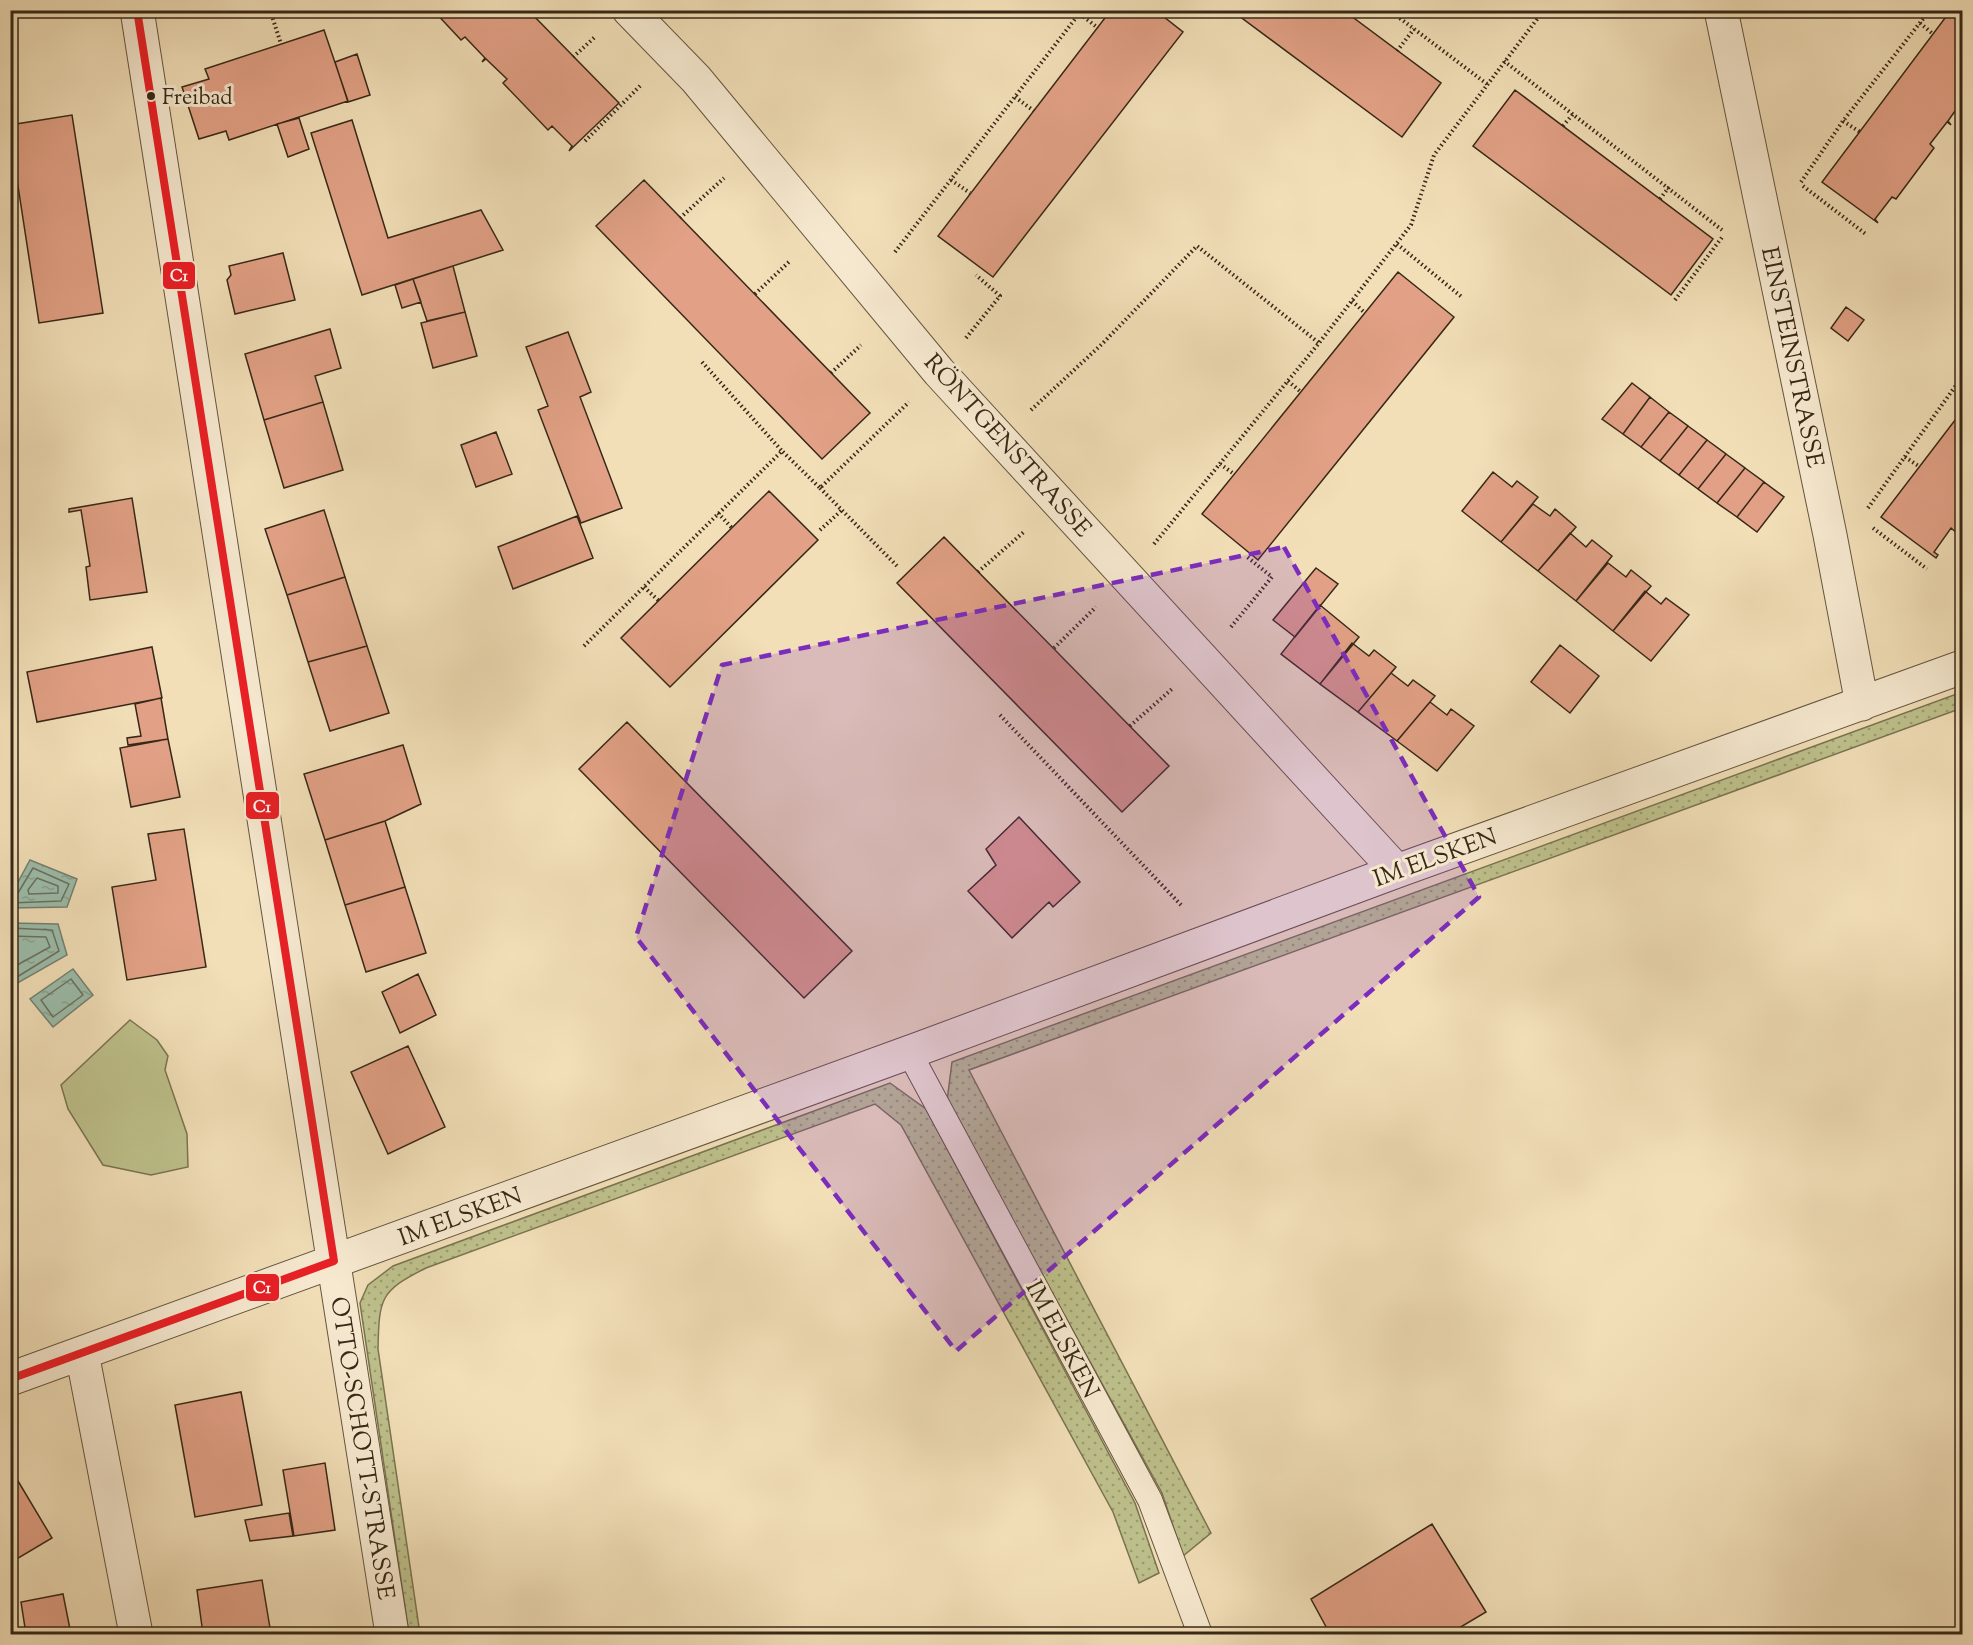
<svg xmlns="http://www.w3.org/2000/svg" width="1973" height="1645" viewBox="0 0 1973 1645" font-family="'Sorts Mill Goudy',serif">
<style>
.grass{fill:url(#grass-dots);stroke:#7a7452;stroke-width:1.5}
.green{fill:#bec18c;stroke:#7a7452;stroke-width:1.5}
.water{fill:url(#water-ripples);stroke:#748170;stroke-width:1.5}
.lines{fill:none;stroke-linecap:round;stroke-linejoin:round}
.shore{stroke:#6a7261;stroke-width:1.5}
.building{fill:#e2a186;stroke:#372817;stroke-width:1.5}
.service-casing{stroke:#66563f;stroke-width:26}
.minor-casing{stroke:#66563f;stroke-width:35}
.path{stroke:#372817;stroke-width:4;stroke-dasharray:1.5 3;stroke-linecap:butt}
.service{stroke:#f7ead1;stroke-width:24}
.minor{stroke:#f7ead1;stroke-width:33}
.bus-1-casing{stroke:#f7ead1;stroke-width:12}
.bus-1{stroke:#ea1f26;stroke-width:8}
.marked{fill:#7b2cbf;fill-opacity:0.2;stroke:#7b2cbf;stroke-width:4.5;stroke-dasharray:12 8;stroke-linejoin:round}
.bus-dot{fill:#372817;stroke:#f7ead1;stroke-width:2}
.labels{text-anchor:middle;stroke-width:6;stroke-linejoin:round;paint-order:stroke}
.bus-label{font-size:22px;fill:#372817;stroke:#f7ead1;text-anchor:start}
.street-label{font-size:24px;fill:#372817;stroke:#f7ead1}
.line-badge{stroke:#f7ead1;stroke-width:2}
.badge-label{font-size:16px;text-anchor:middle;font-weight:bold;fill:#fff}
</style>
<defs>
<pattern id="grass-dots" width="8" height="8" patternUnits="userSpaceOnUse" patternTransform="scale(1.5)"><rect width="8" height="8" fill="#bec18c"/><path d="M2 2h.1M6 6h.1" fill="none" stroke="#9b9d71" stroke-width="1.8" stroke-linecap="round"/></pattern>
<pattern id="water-ripples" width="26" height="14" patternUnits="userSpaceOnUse" patternTransform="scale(1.5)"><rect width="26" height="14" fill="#9cbdab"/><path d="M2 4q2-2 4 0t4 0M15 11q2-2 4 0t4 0" fill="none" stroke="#87a292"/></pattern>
</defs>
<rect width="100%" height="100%" fill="#f2dfb8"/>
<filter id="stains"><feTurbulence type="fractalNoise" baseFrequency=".00333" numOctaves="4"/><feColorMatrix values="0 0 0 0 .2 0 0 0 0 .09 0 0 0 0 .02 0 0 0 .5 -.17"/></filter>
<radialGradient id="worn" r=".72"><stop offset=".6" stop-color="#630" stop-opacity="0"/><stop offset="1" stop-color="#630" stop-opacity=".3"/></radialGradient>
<!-- grass -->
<path class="grass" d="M 1962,692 L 1962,708 L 969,1070 L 1211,1533 L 1183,1556 L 1162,1493 L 947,1101 L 952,1062 Z
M 890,1083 L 926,1109 L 1135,1503 L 1159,1573 L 1139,1583 L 1113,1512 L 901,1125 L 875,1104 L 426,1268 C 380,1291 379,1298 378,1349 L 420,1634 L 409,1634 L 360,1303 L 368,1285 L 393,1266 Z"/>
<!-- green -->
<path class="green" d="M 130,1020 L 157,1040 L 168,1056 L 165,1070 L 187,1134 L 188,1167 L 151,1175 L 103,1165 L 68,1109 L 61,1085 Z"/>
<!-- water -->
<path class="water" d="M 30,860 L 77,879 L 67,907 L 11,908 L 11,895 Z
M 10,923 L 58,924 L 67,955 L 14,985 L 11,978 Z
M 73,969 L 93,995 L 53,1027 L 30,999 Z"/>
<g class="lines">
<!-- shore -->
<path class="shore" d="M 37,878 L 58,886 L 58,893 L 29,894 L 28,890 Z
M 10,896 L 18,893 L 33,868 L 69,884 L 61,901 L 10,903
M 10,928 L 52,930 L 59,951 L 17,977 L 10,977
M 10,936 L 46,937 L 50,947 L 10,969
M 71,979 L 83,995 L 53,1017 L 41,1000 Z"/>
</g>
<!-- building -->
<path class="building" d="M 433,10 L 528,10 L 619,103 L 569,151 L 572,146 L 552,126 L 548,130 L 503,83 L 507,79 L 486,59 L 482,62 L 485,58 L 465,37 L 461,40 Z
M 1111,10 L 1155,10 L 1183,32 L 993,277 L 938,236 Z
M 1231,10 L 1343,10 L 1441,83 L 1402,137 Z
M 1951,10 L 1962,10 L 1962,101 L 1948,121 L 1951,125 L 1947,122 L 1930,144 L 1934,148 L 1896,199 L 1892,197 L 1875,219 L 1878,223 L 1822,182 Z
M 324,30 L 348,101 L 229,140 L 226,131 L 199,139 L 182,87 L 209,79 L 205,69 Z
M 357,54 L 370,95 L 348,102 L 335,62 Z
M 1515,90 L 1713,239 L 1671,295 L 1473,146 Z
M 72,115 L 103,313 L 39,323 L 16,173 L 10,174 L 10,125 Z
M 299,118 L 309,149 L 288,157 L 277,124 Z
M 352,120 L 388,238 L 481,210 L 503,250 L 362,295 L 311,133 Z
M 644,180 L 870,413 L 822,459 L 596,226 Z
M 283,253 L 295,300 L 235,314 L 227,280 L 231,275 L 229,266 Z
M 453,266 L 465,312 L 427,321 L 413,279 Z
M 1398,272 L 1454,317 L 1258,560 L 1202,514 Z
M 413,279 L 421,302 L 402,308 L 395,285 Z
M 1846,307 L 1864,320 L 1848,341 L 1831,328 Z
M 465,312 L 477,356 L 433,368 L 421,323 Z
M 330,329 L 341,368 L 315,376 L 323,402 L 264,420 L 245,354 Z
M 568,332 L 591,392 L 580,397 L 622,508 L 581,523 L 538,410 L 548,406 L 526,347 Z
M 1632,383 L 1650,397 L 1623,434 L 1602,419 Z
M 1650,397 L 1669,412 L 1641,447 L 1623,434 Z
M 323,402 L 343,470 L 284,488 L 264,420 Z
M 1962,411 L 1962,523 L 1957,533 L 1951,528 L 1934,552 L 1938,555 L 1936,558 L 1881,517 Z
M 1669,412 L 1688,426 L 1660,461 L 1641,447 Z
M 1688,426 L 1707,440 L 1679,475 L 1660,461 Z
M 496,432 L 512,474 L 476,487 L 461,445 Z
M 1707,440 L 1726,454 L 1698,489 L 1679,475 Z
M 1726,454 L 1745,468 L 1717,503 L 1698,489 Z
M 1745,468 L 1764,482 L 1737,517 L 1717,503 Z
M 1493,472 L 1512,487 L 1517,481 L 1538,497 L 1501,542 L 1462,511 Z
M 1764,482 L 1784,497 L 1757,532 L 1737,517 Z
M 769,491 L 818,540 L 670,687 L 621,638 Z
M 132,498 L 147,592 L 90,600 L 86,567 L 90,566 L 81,510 L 69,512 L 69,509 Z
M 1533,504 L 1550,516 L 1555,509 L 1576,527 L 1538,571 L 1501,542 Z
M 324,510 L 345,577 L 287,595 L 265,529 Z
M 577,516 L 593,558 L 513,589 L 498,547 Z
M 1570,533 L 1586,547 L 1592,540 L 1612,556 L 1576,601 L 1538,571 Z
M 944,537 L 1169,766 L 1122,812 L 897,583 Z
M 1608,563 L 1626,577 L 1631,570 L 1651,586 L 1613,631 L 1576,601 Z
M 1316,568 L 1338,584 L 1295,637 L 1273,620 Z
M 345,577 L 367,646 L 308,662 L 287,595 Z
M 1645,591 L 1661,604 L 1666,598 L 1689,615 L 1651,661 L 1613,631 Z
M 1320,605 L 1359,637 L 1320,684 L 1281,654 Z
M 1352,643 L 1369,656 L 1374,650 L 1396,667 L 1358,712 L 1320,684 Z
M 1560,645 L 1599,676 L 1570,713 L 1531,682 Z
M 367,646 L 389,713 L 330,731 L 308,662 Z
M 152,647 L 162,698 L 37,722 L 27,672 Z
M 1391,673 L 1408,686 L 1413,680 L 1435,696 L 1397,741 L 1358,712 Z
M 161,698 L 168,739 L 128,745 L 127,738 L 141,736 L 135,704 Z
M 1430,702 L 1447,715 L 1451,709 L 1474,726 L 1437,771 L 1397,741 Z
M 627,722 L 852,951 L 804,998 L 579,769 Z
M 168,739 L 180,797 L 131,807 L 120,748 Z
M 403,745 L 421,804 L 385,821 L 325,840 L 304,774 Z
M 1019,817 L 1080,882 L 1053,907 L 1049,902 L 1012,938 L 968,891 L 996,865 L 986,849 Z
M 385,821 L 405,887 L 345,905 L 325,840 Z
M 184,829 L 206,967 L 127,980 L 112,887 L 156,880 L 148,834 Z
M 405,887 L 426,953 L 366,972 L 345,905 Z
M 418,974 L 436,1015 L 400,1033 L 382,992 Z
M 408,1046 L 445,1127 L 388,1154 L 351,1072 Z
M 241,1392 L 262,1505 L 195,1517 L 175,1405 Z
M 325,1463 L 335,1530 L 294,1536 L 283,1470 Z
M 18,1481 L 52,1538 L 10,1563 L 10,1485 Z
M 289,1513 L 293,1536 L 250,1541 L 245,1520 Z
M 1432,1524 L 1486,1612 L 1449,1634 L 1330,1634 L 1311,1599 Z
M 262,1580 L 271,1634 L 203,1634 L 197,1590 Z
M 63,1594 L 71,1634 L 26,1634 L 21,1602 Z"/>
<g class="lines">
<defs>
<path id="service" d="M 909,1052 L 1150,1500 L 1200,1634"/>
<path id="minor" d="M 137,10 L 392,1634
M 629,10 L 696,79 L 939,372 L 1397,871
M 1721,10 L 1830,535 L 1862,704
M 82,1353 L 136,1634
M 10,1379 L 921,1048 L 1397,871 L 1962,667"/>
</defs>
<!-- service casing -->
<use href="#service" class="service-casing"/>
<!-- minor casing -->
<use href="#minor" class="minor-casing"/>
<!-- path -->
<path class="path" d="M 270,10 L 281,44
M 1389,10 L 1487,84
M 1080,14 L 1098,28
M 10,16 L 44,10
M 1920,23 L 1933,34
M 1397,51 L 1414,29
M 573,57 L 595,37
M 1504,61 L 1722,230
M 1015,97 L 1034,111
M 1843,121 L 1860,132
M 1563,126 L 1573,114
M 585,141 L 642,84
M 951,180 L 970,193
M 1801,182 L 1843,121 L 1930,10
M 1803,186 L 1867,235
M 1660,199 L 1669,187
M 680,218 L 724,178
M 1397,244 L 1463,298
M 895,252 L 1082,10
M 755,294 L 791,260
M 1675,300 L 1723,236
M 1352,301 L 1365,313
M 966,338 L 1000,296 L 976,275
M 702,362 L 782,451
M 831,373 L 861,345
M 1288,381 L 1301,392
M 1031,410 L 1102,344 L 1197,246 L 1319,343
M 1905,457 L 1920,467
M 1220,464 L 1234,474
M 820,488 L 899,568
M 1868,508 L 1962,377
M 718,513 L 732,528
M 1873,528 L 1927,569
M 820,530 L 842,510
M 1154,544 L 1319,343 L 1411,225 L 1434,155 L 1544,10
M 978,572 L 1025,531
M 644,587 L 659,601
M 1231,627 L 1272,577 L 1246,556
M 584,646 L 782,451 L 820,488 L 909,402
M 1054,648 L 1096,607
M 1000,715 L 1181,905
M 1130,726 L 1172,689"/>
<!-- service -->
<use href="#service" class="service"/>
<!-- minor -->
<use href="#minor" class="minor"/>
<defs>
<path id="bus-1" d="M 10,1379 L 334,1261 L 137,10"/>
</defs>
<!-- bus-1 casing -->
<use href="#bus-1" class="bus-1-casing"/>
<!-- bus-1 -->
<use href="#bus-1" class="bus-1"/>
</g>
<!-- marked area -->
<path class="marked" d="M 1284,547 L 1479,897 L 956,1351 L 636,937 L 722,665 Z"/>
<!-- markers -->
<circle class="bus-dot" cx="151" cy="96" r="5"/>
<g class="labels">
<!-- bus labels -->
<g class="bus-label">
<text x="162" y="104">Freibad</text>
</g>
<!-- street labels -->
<g class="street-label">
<text transform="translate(1793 357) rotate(78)" y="8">EINSTEINSTRASSE</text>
<text transform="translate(1008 445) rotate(48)" y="8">RÖNTGENSTRASSE</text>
<text transform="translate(1435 857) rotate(-20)" y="8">IM ELSKEN</text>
<text transform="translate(460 1216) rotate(-20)" y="8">IM ELSKEN</text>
<text transform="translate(1063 1339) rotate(62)" y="8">IM ELSKEN</text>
<text transform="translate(363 1448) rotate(81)" y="8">OTTO-SCHOTT-STRASSE</text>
</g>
</g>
<g class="line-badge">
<rect x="162" y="261" width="34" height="29" rx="6" fill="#ea1f26"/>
<rect x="245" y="791" width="35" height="29" rx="6" fill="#ea1f26"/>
<rect x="245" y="1273" width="35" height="29" rx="6" fill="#ea1f26"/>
</g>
<g class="badge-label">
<text x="179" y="281">C1</text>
<text x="262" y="812">C1</text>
<text x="262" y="1293">C1</text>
</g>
<!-- margin -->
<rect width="1973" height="1645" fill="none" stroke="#f2dfb8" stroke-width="36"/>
<rect x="12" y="12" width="1949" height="1621" fill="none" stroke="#372817" stroke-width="3"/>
<rect x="18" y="18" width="1937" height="1609" fill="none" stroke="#372817" stroke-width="1.5"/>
<rect width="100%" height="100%" filter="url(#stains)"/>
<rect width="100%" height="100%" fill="url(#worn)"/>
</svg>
